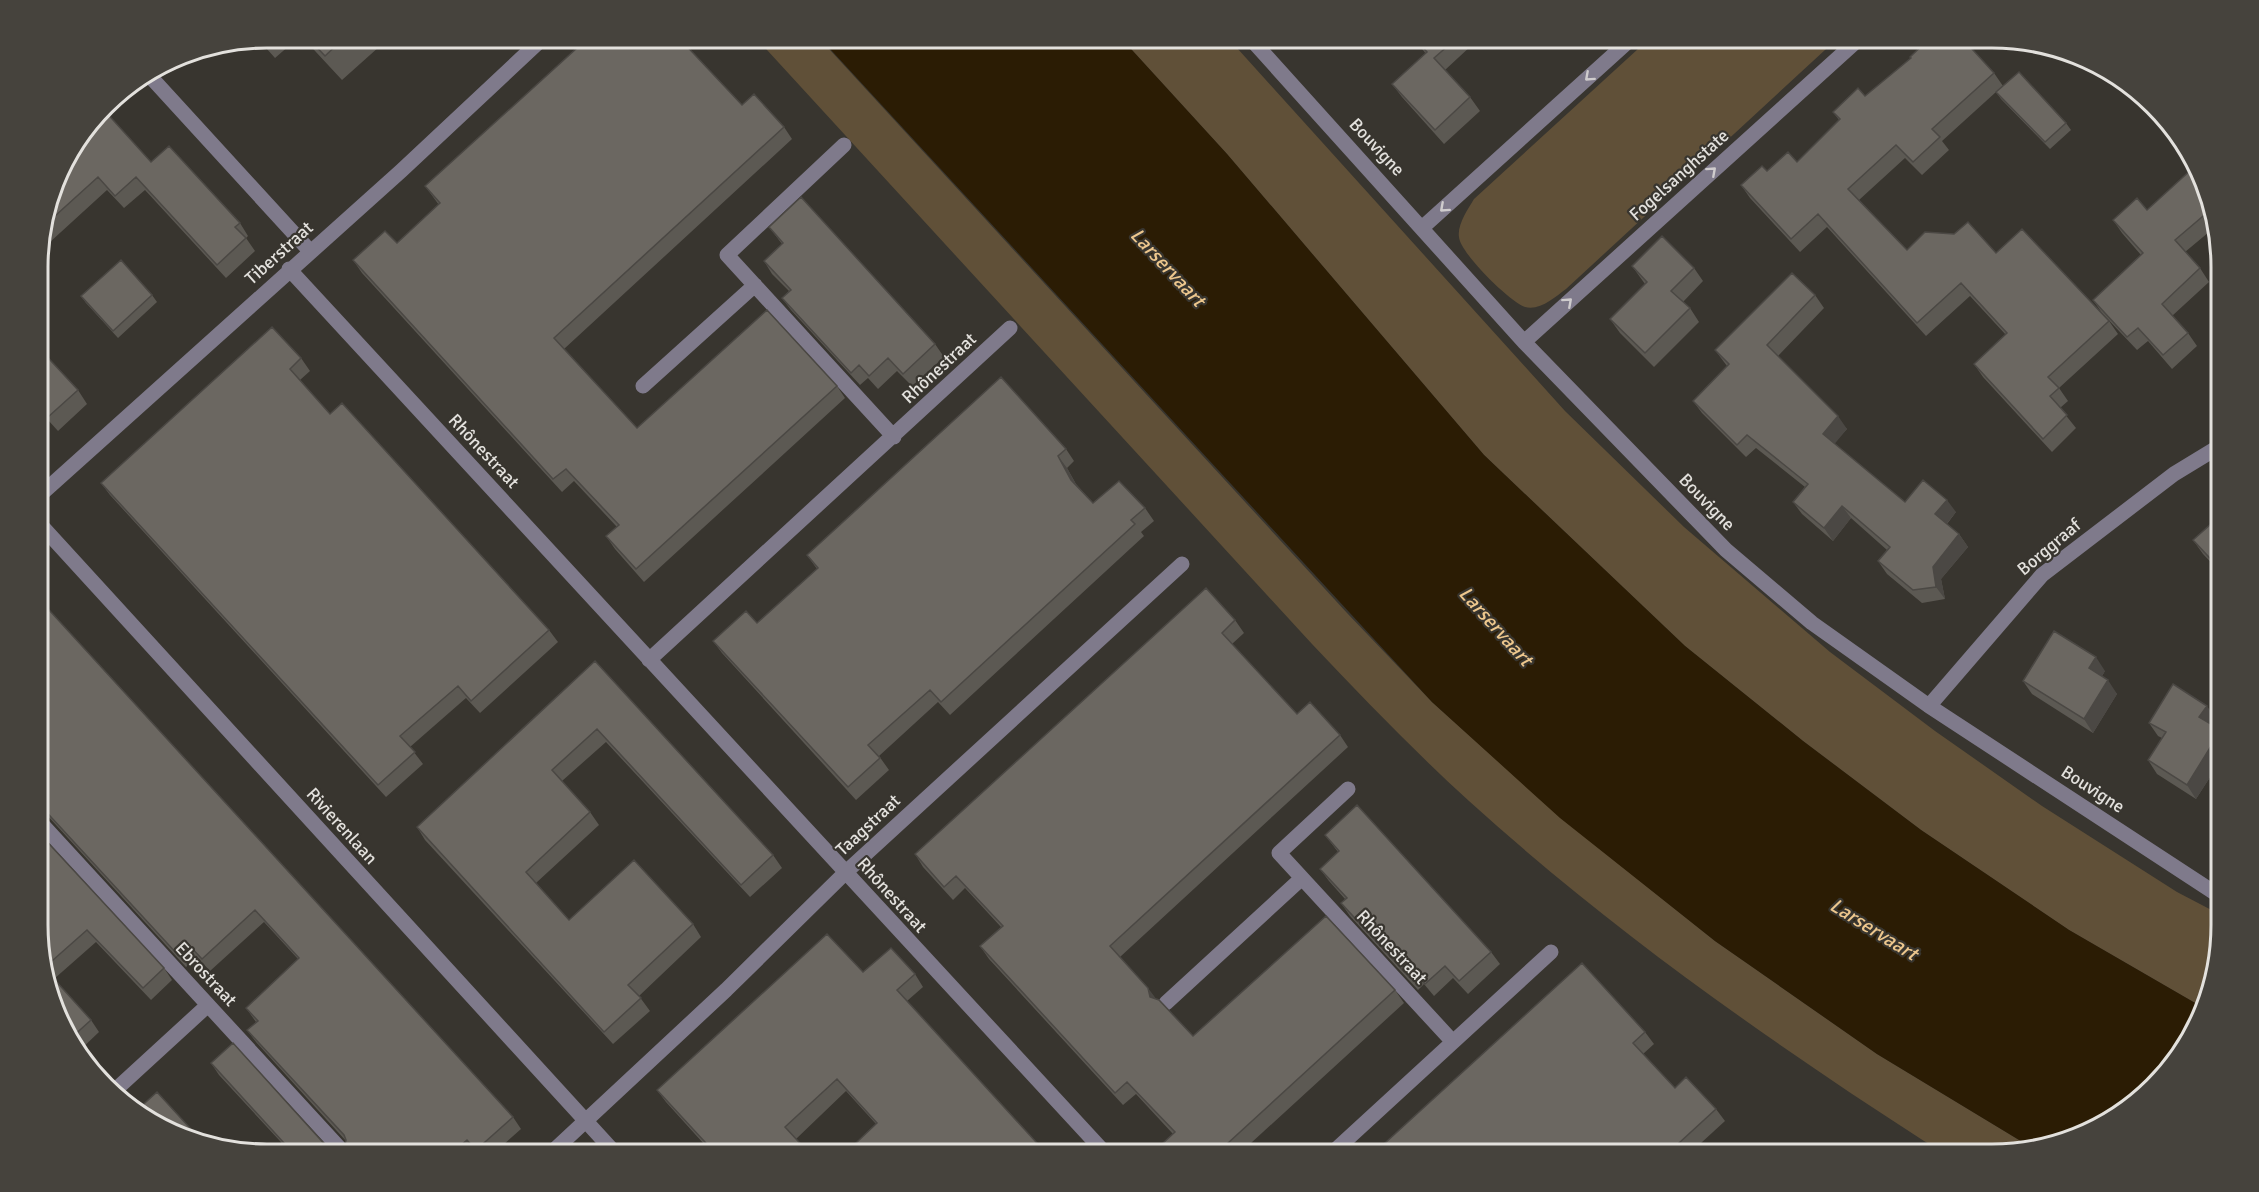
<svg xmlns="http://www.w3.org/2000/svg" width="2259" height="1192" viewBox="0 0 2259 1192" font-family="Signika,sans-serif">
<style>
.green{fill:#605038}
.water{fill:#2b1c04}
.lines{fill:none;stroke-linecap:round;stroke-linejoin:round}
.minor{stroke:#7f7a8b;stroke-width:15}
.wall{fill:#5c5953}
.shaded-wall{fill:#4b4844}
.building{fill:#6b6761;stroke:#4b4844;stroke-width:1.5}
.oneway{stroke:#cfcccd}
.labels{text-anchor:middle;stroke-width:4.5;stroke-linejoin:round;paint-order:stroke}
.street-label{font-size:18px;fill:#e3e1dd;stroke:#38352f}
.water-label{font-size:20px;font-style:italic;fill:#edc78d;stroke:#38352f}
.rim{fill:none;stroke:#e3e1dd;stroke-width:3}
</style>
<rect width="100%" height="100%" fill="#38352f"/>
<!-- green -->
<path class="green" d="M 756,38 L 819,38 L 1347,613 L 1432,702 L 1560,817 L 1715,941 L 1877,1054 L 2034,1149 L 2006,1154 L 1947,1154 L 1924,1141 C 1765,1038 1610,929 1469,801 C 1414,751 1363,698 1312,644 Z
M 1121,38 L 1228,38 L 1565,411 L 1684,527 L 1830,652 L 1935,731 L 2042,806 L 2177,892 L 2221,915 L 2221,925 L 2202,1007 L 2069,930 L 1921,830 L 1803,741 L 1685,646 L 1484,455 L 1227,154 Z
M 1650,38 L 1838,38 L 1566,289 C 1555,297 1540,311 1525,307 C 1510,302 1460,253 1459,237 C 1457,225 1468,209 1474,199 Z"/>
<!-- water -->
<path class="water" d="M 820,38 L 1121,38 L 1227,154 L 1484,455 L 1685,646 L 1803,741 L 1921,830 L 2069,930 L 2202,1007 C 2185,1081 2105,1135 2034,1149 L 1877,1054 L 1715,941 L 1560,818 L 1432,702 Z"/>
<g class="lines">
<!-- minor -->
<path class="minor" d="M 1250,38 L 1524,342 L 1726,550 L 1812,623 L 1929,706 L 2221,897
M 148,74 L 310,251
M 844,145 L 727,255 L 894,437
M 1423,227 L 1632,38
M 289,269 L 1106,1154
M 1524,342 L 1860,38
M 643,386 L 755,285
M 39,496 L 401,171 L 543,38
M 39,523 L 616,1154
M 649,660 L 1010,328
M 1929,706 L 2042,575 L 2174,474 L 2220,446
M 1348,789 L 1279,853 L 1453,1042
M 39,821 L 345,1154
M 1166,1003 L 1302,878
M 112,1093 L 208,1005
M 550,1154 L 726,990 L 846,872 L 1182,564
M 1331,1154 L 1551,952"/>
</g>
<!-- wall -->
<path class="wall" d="M 267,38 L 298,38 L 275,58 L 258,39 Z
M 303,38 L 389,38 L 342,80 Z
M 1343,38 L 1358,38 L 1350,45 Z
M 1414,38 L 1467,38 L 1472,45 L 1445,70 L 1470,97 L 1480,111 L 1444,144 L 1402,97 L 1392,84 L 1426,54 Z
M 1994,73 L 2003,86 L 2066,123 L 2071,130 L 2050,149 L 2001,99 L 1996,92 L 1942,141 L 1949,150 L 1922,175 L 1905,158 L 1859,200 L 1907,250 L 1996,253 L 2109,321 L 2118,334 L 2059,388 L 2068,401 L 2060,408 L 2076,428 L 2052,452 L 1983,377 L 1974,364 L 2006,335 L 1970,296 L 1926,336 L 1827,227 L 1800,252 L 1750,198 L 1741,185 L 1767,171 L 1797,162 L 1839,120 L 1833,112 L 1865,96 Z
M 118,93 L 119,95 L 107,106 L 116,95 Z
M 2151,104 L 2183,139 L 2183,141 L 2158,114 Z
M 742,105 L 784,127 L 792,139 L 564,349 L 637,428 L 837,386 L 845,398 L 644,582 L 615,549 L 606,536 L 617,527 L 574,481 L 562,492 L 362,273 L 353,260 L 397,243 L 439,205 L 425,186 Z
M 151,162 L 240,223 L 248,236 L 246,238 L 255,251 L 226,278 L 145,190 L 124,208 L 107,190 L 38,253 L 61,165 Z
M 2193,168 L 2215,227 L 2185,252 L 2200,268 L 2209,282 L 2172,316 L 2188,333 L 2197,346 L 2172,369 L 2148,341 L 2137,350 L 2102,313 L 2093,300 L 2141,255 L 2122,233 L 2113,220 L 2147,210 Z
M 769,227 L 935,344 L 944,357 L 912,386 L 897,371 L 878,389 L 868,378 L 860,385 L 791,310 L 782,298 L 789,291 L 772,274 L 764,261 L 782,244 Z
M 1632,266 L 1694,268 L 1703,281 L 1683,302 L 1690,308 L 1699,322 L 1654,367 L 1620,333 L 1610,319 L 1645,284 Z
M 152,295 L 157,302 L 118,338 L 86,303 L 81,296 Z
M 1815,295 L 1824,308 L 1778,356 L 1847,429 L 1834,443 L 1905,502 L 1956,512 L 1947,524 L 1959,534 L 1968,547 L 1941,579 L 1945,599 L 1922,603 L 1887,574 L 1878,561 L 1887,550 L 1851,518 L 1833,541 L 1802,514 L 1793,502 L 1805,487 L 1756,448 L 1746,457 L 1702,413 L 1693,401 L 1727,366 L 1715,350 Z
M 38,347 L 78,390 L 87,404 L 58,431 L 48,420 L 44,422 L 38,416 Z
M 301,358 L 310,371 L 300,380 L 330,414 L 549,630 L 558,642 L 480,713 L 466,698 L 410,747 L 423,764 L 386,797 L 110,495 L 101,483 Z
M 1066,449 L 1074,461 L 1067,468 L 1076,484 L 1093,503 L 1145,508 L 1154,521 L 1141,532 L 1144,536 L 950,715 L 938,702 L 879,756 L 889,770 L 856,800 L 722,653 L 713,641 L 757,623 L 817,569 L 807,555 Z
M 2220,516 L 2221,573 L 2203,554 L 2193,540 Z
M 39,599 L 513,1117 L 521,1129 L 493,1154 L 477,1154 L 475,1152 L 473,1154 L 292,1154 L 219,1075 L 211,1063 L 329,1149 L 338,1152 L 344,1149 L 346,1141 L 256,1042 L 247,1030 L 256,1022 L 246,1008 L 298,959 L 264,922 L 210,971 L 197,957 L 186,967 L 46,814 L 39,812 Z
M 1235,620 L 1244,633 L 1232,644 L 1297,714 L 1340,735 L 1348,747 L 1120,957 L 1156,999 L 1193,1036 L 1395,990 L 1404,1003 L 1239,1154 L 1169,1154 L 1162,1144 L 1173,1134 L 1136,1094 L 1123,1105 L 989,959 L 980,946 L 1001,927 L 965,888 L 953,900 L 923,867 L 915,854 Z
M 595,661 L 773,855 L 782,868 L 750,897 L 606,742 L 562,781 L 590,812 L 599,825 L 536,883 L 569,920 L 693,924 L 701,937 L 639,996 L 650,1011 L 613,1044 L 425,840 L 417,827 Z
M 2105,671 L 2102,676 L 2117,694 L 2093,733 L 2032,694 L 2023,681 Z
M 2216,719 L 2212,725 L 2221,730 L 2221,760 L 2196,799 L 2157,774 L 2148,760 L 2162,738 L 2158,736 L 2149,723 Z
M 39,833 L 164,968 L 172,980 L 151,1000 L 96,942 L 54,979 L 91,1020 L 99,1032 L 77,1053 L 40,955 Z
M 1325,835 L 1491,952 L 1500,964 L 1468,994 L 1453,978 L 1434,996 L 1424,984 L 1418,990 L 1350,916 L 1341,903 L 1345,899 L 1329,881 L 1320,869 L 1338,852 Z
M 863,972 L 915,974 L 923,987 L 907,1001 L 1047,1154 L 864,1154 L 856,1143 L 876,1124 L 846,1091 L 796,1139 L 810,1154 L 713,1154 L 666,1102 L 657,1090 Z
M 1645,1032 L 1654,1044 L 1643,1054 L 1675,1088 L 1716,1109 L 1725,1121 L 1689,1154 L 1373,1154 Z"/>
<!-- shaded-wall -->
<path class="shaded-wall" d="M 1838,416 L 1847,429 L 1832,447 L 1823,434 Z
M 1058,456 L 1067,468 L 1080,492 L 1071,480 Z
M 1947,500 L 1956,512 L 1944,527 L 1935,514 Z
M 1842,506 L 1851,518 L 1833,541 L 1824,528 Z
M 1959,534 L 1968,547 L 1941,579 L 1945,599 L 1936,587 L 1933,567 Z
M 2096,657 L 2105,671 L 2098,682 L 2089,668 Z
M 2108,680 L 2117,694 L 2093,733 L 2084,719 Z
M 2207,706 L 2216,719 L 2209,730 L 2199,717 Z
M 2221,731 L 2221,760 L 2196,799 L 2187,785 Z
M 1148,988 L 1157,1000 L 1150,997 Z"/>
<!-- building -->
<path class="building" d="M 308,38 L 344,38 L 325,56 Z
M 588,38 L 679,38 L 742,105 L 754,94 L 784,127 L 554,338 L 637,428 L 767,310 L 837,386 L 636,569 L 606,536 L 619,525 L 566,469 L 553,479 L 353,260 L 385,231 L 397,243 L 440,203 L 425,186 Z
M 1414,38 L 1457,38 L 1434,58 L 1470,97 L 1435,130 L 1392,84 L 1427,52 Z
M 1930,38 L 1962,38 L 1994,73 L 1932,129 L 1940,137 L 1913,162 L 1896,145 L 1848,189 L 1907,250 L 1925,232 L 1954,234 L 1968,222 L 1996,253 L 2022,229 L 2109,321 L 2048,377 L 2059,388 L 2050,396 L 2067,415 L 2043,439 L 1974,364 L 2007,333 L 1961,283 L 1917,323 L 1818,214 L 1791,239 L 1741,185 L 1762,166 L 1767,171 L 1788,152 L 1797,162 L 1840,119 L 1833,112 L 1858,88 L 1865,96 L 1911,58 L 1910,57 Z
M 2019,72 L 2066,123 L 2045,142 L 1996,92 Z
M 104,110 L 151,162 L 169,146 L 240,223 L 235,227 L 246,238 L 217,265 L 136,177 L 115,196 L 98,177 L 45,225 L 61,165 Z
M 2193,168 L 2209,211 L 2175,240 L 2200,268 L 2162,304 L 2188,333 L 2163,355 L 2138,328 L 2127,337 L 2093,300 L 2143,253 L 2113,220 L 2137,198 L 2147,210 Z
M 801,197 L 935,344 L 903,374 L 888,358 L 869,376 L 859,365 L 851,373 L 782,298 L 791,290 L 764,261 L 783,243 L 769,227 Z
M 1662,236 L 1694,268 L 1671,291 L 1690,308 L 1645,353 L 1610,319 L 1647,282 L 1632,266 Z
M 121,260 L 152,295 L 113,331 L 81,296 Z
M 1792,273 L 1815,295 L 1767,345 L 1838,416 L 1823,434 L 1905,502 L 1923,480 L 1947,500 L 1935,514 L 1959,534 L 1933,567 L 1936,587 L 1913,590 L 1878,561 L 1890,547 L 1842,506 L 1824,528 L 1793,502 L 1808,484 L 1747,435 L 1737,445 L 1693,401 L 1729,364 L 1715,350 Z
M 272,327 L 301,358 L 290,369 L 330,414 L 342,403 L 549,630 L 471,701 L 458,686 L 400,736 L 415,752 L 378,785 L 101,483 Z
M 38,347 L 78,390 L 48,417 L 38,406 Z
M 1001,377 L 1066,449 L 1058,456 L 1071,480 L 1093,503 L 1119,481 L 1145,508 L 1131,520 L 1135,524 L 941,702 L 930,690 L 868,745 L 880,758 L 848,787 L 713,641 L 746,611 L 757,623 L 818,568 L 807,555 Z
M 2220,516 L 2221,570 L 2193,540 Z
M 1206,588 L 1235,620 L 1222,633 L 1297,714 L 1310,702 L 1340,735 L 1110,946 L 1148,988 L 1150,997 L 1159,1000 L 1193,1036 L 1326,916 L 1395,990 L 1216,1154 L 1171,1154 L 1162,1144 L 1175,1132 L 1127,1082 L 1115,1093 L 980,946 L 1003,926 L 956,876 L 944,887 L 915,854 Z
M 39,599 L 513,1117 L 476,1150 L 467,1140 L 451,1154 L 294,1154 L 211,1063 L 233,1043 L 329,1149 L 338,1152 L 344,1149 L 346,1140 L 344,1135 L 247,1030 L 258,1021 L 246,1008 L 299,958 L 255,910 L 202,959 L 189,945 L 178,955 L 39,804 Z
M 2054,631 L 2096,657 L 2089,668 L 2108,680 L 2084,719 L 2023,681 Z
M 595,661 L 773,855 L 741,885 L 597,729 L 552,770 L 590,812 L 526,872 L 569,920 L 634,860 L 693,924 L 628,985 L 641,998 L 604,1032 L 417,827 Z
M 2173,684 L 2207,706 L 2199,717 L 2221,730 L 2187,785 L 2148,760 L 2166,732 L 2149,723 Z
M 1357,805 L 1491,952 L 1459,981 L 1445,966 L 1425,984 L 1415,972 L 1409,977 L 1341,903 L 1347,898 L 1320,869 L 1339,851 L 1325,835 Z
M 39,833 L 164,968 L 143,988 L 87,930 L 44,968 L 40,955 Z
M 827,934 L 863,972 L 891,948 L 915,974 L 897,990 L 1047,1154 L 866,1154 L 856,1143 L 877,1123 L 837,1079 L 785,1127 L 810,1154 L 716,1154 L 657,1090 Z
M 1582,963 L 1645,1032 L 1633,1043 L 1675,1088 L 1686,1077 L 1716,1109 L 1667,1154 L 1373,1154 Z
M 45,969 L 91,1020 L 71,1038 Z
M 157,1092 L 200,1139 L 165,1131 L 136,1111 Z"/>
<!-- one-way arrows -->
<defs><path id="oneway-chevron" d="M-2-3.5L2.5 0L-2 3.5" fill="none" stroke-width="1.6" stroke-linecap="round" stroke-linejoin="round" transform="scale(1.5)"/></defs>
<g class="oneway">
<use href="#oneway-chevron" transform="translate(1589 77) rotate(138)"/>
<use href="#oneway-chevron" transform="translate(1712 171) rotate(-42)"/>
<use href="#oneway-chevron" transform="translate(1444 208) rotate(138)"/>
<use href="#oneway-chevron" transform="translate(1568 302) rotate(-42)"/>
</g>
<g class="labels">
<!-- street labels -->
<g class="street-label">
<text transform="translate(1377 147) rotate(47)" y="6">Bouvigne</text>
<text transform="translate(1679 175) rotate(-42)" y="6">Fogelsanghstate</text>
<text transform="translate(279 253) rotate(-42)" y="6">Tiberstraat</text>
<text transform="translate(939 368) rotate(-43)" y="6">Rhônestraat</text>
<text transform="translate(484 451) rotate(47)" y="6">Rhônestraat</text>
<text transform="translate(1707 502) rotate(46)" y="6">Bouvigne</text>
<text transform="translate(2049 547) rotate(-40)" y="6">Borggraaf</text>
<text transform="translate(2093 789) rotate(33)" y="6">Bouvigne</text>
<text transform="translate(868 825) rotate(-43)" y="6">Taagstraat</text>
<text transform="translate(342 826) rotate(48)" y="6">Rivierenlaan</text>
<text transform="translate(892 895) rotate(48)" y="6">Rhônestraat</text>
<text transform="translate(1392 947) rotate(47)" y="6">Rhônestraat</text>
<text transform="translate(206 974) rotate(47)" y="6">Ebrostraat</text>
</g>
<!-- water labels -->
<g class="water-label">
<text transform="translate(1168 267) rotate(47)" y="7">Larservaart</text>
<text transform="translate(1496 626) rotate(48)" y="7">Larservaart</text>
<text transform="translate(1874 929) rotate(32)" y="7">Larservaart</text>
</g>
</g>
<!-- crop -->
<path d="M0 0H2259V1192H0ZM267 48H1992A219 219 0 0 1 2211 267V925A219 219 0 0 1 1992 1144H267A219 219 0 0 1 48 925V267A219 219 0 0 1 267 48Z" fill="#46433d" fill-rule="evenodd"/>
<path class="rim" d="M267 48H1992A219 219 0 0 1 2211 267V925A219 219 0 0 1 1992 1144H267A219 219 0 0 1 48 925V267A219 219 0 0 1 267 48Z"/>
</svg>
